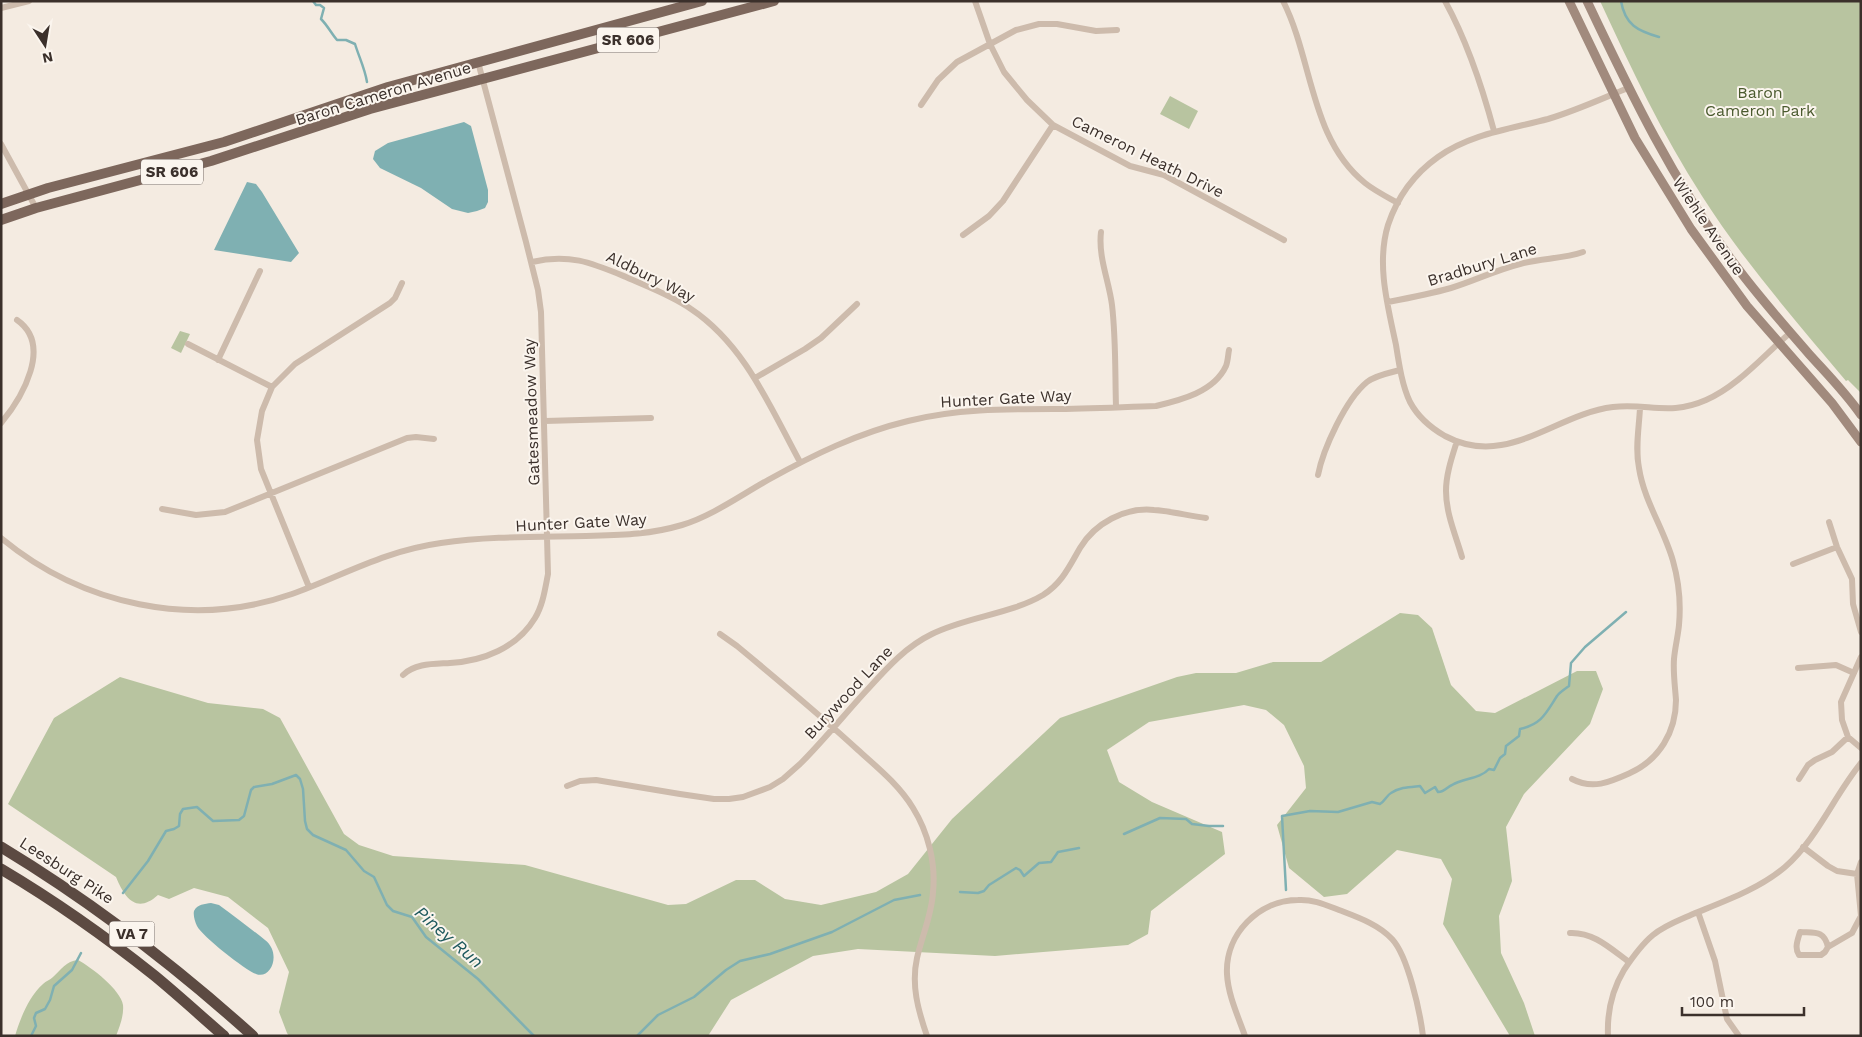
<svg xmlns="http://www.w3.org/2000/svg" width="1862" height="1037" viewBox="0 0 1862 1037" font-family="'Work Sans',sans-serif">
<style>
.green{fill:#b8c4a0}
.water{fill:#7fb0b2}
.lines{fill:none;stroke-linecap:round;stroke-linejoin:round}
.stream{stroke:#7fb0b2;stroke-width:2.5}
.street{stroke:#cdbbac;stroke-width:6}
.secondary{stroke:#a18a7d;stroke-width:9}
.primary{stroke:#7d675c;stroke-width:10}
.highway{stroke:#5c4a42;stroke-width:11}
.labels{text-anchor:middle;stroke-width:4;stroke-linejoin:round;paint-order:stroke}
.shield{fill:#fbf5ee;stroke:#756b66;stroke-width:1}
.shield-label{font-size:15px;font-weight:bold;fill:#3b302b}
.park-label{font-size:16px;fill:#4a5a2e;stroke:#fbf5ee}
.street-label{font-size:16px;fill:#3b302b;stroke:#fbf5ee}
.water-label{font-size:18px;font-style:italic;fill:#1f5a5e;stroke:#fbf5ee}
</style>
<rect width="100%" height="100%" fill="#f4ebe1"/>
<!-- green -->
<path class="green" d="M 1600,1 L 1861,1 L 1861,393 L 1848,380 L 1846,381 C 1796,321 1744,262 1702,196 C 1662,134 1631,68 1600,1 Z
M 1170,96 L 1198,111 L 1189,129 L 1160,114 Z
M 180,331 L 190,334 L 181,353 L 171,348 Z
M 1400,613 L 1418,615 L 1432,628 L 1451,685 L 1476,711 L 1495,713 L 1577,671 L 1596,671 L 1603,689 L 1590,724 L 1524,794 L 1506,827 L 1512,881 L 1499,916 L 1501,953 L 1524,1003 L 1535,1036 L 1510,1036 L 1443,924 L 1452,879 L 1441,859 L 1397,850 L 1347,894 L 1324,897 L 1289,868 L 1277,825 L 1306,788 L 1304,766 L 1284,725 L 1266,710 L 1244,705 L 1149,722 L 1107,750 L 1119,782 L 1152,802 L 1222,832 L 1225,854 L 1151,911 L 1148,934 L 1128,945 L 995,956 L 858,949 L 813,956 L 731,1000 L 708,1036 L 289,1036 L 287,1033 L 279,1012 L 289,972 L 268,928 L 228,897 L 194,888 L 169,899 L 158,895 C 137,914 125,899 116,877 L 8,804 L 54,718 L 120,677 L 208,703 L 263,709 L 280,718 L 344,834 L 359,845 L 393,856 L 525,865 L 668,905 L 686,904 L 736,880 L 755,880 L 785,899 L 821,905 L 876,892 L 908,874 L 952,819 L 1060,718 L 1177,677 L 1196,673 L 1236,673 L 1273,662 L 1321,662 Z
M 78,960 C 91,967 121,990 123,1005 C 124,1015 120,1026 116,1036 L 15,1036 C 20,1019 29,996 43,984 C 46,981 50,980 53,977 C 61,970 66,961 78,960 Z"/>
<!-- water -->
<path class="water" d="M 464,122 L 471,126 L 488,190 L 488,202 L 485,208 L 477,211 L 468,213 L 452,209 L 421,188 L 380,168 L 373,159 L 375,151 L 388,143 Z
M 247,182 L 256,184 L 262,192 L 299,253 L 291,262 L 214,250 Z
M 211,903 L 219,905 C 235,917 250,928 265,940 C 282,953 271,980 256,974 C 245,970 202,936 197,926 C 195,922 193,915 194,911 C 197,904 205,904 211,903 Z"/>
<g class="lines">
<!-- stream -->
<path class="stream" d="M 313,1 L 316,5 L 320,5 L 324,8 L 321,19 C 328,26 331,33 337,40 L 346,40 L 355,44 C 359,57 365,69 367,82
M 1621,1 C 1625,25 1638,31 1659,37
M 1124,834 L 1160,818 L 1186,819 L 1192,824 L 1209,826 L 1223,826
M 1286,890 L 1282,816 L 1310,811 L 1338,812 L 1372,802 L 1380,804 C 1385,801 1387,795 1391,793 C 1400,787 1410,787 1420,786 L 1425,793 L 1435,787 L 1438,792 C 1445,792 1447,787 1452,785 C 1464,778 1480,779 1489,769 L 1494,770 L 1500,758 L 1505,754 L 1506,746 L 1519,736 L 1520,729 C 1542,724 1546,713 1557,696 C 1560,692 1565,689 1569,686 L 1571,663 L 1585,647 L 1626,612
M 960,892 L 978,893 L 984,891 L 989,885 L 1016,868 L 1020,870 L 1024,876 L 1039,863 L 1051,862 L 1058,852 L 1079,848
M 123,893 L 148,861 L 166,831 L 174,829 L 179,826 L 180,814 L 183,809 L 197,807 L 213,821 L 239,820 L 244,816 L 251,790 L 254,787 L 272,784 L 296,775 L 300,779 L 303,789 L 305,821 L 307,829 L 313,835 L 346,850 L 364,871 L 374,877 L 387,905 L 393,911 L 412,917 L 426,937 L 478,979 L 534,1036
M 31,1036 L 36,1026 L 34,1018 L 36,1013 L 45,1009 L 50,1000 L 54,986 L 72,970 L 81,953
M 637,1036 L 658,1015 L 694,997 L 726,970 L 740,961 L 770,954 L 832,932 L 894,900 L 920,895"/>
<!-- street -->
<path class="street" d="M 975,1 L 990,44 L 1004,72 L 1027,100 L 1053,125 L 1130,166 L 1164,175 L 1284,240
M 1283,1 C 1313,60 1310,139 1365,183 C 1375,191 1387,197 1398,203
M 1445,1 C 1468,43 1482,86 1494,131
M 1,8 L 29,1
M 1628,88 C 1601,99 1575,111 1548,119 C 1510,129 1470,134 1438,157 C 1414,174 1397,198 1388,225 C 1376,264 1388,307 1396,345 C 1399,364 1402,385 1410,402 C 1418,417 1431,428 1445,436 C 1507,469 1555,414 1613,407 C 1648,403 1670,416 1706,400 C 1738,386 1764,355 1790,333
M 921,105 L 938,80 L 957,62 L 1016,30 L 1039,24 L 1057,24 L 1096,31 L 1117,30
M 1,144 L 36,208
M 1101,232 C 1098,257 1109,281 1112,305 C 1116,339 1115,373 1116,407
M 963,235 L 989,216 L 1003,201 L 1053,125
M 532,262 C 569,253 592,263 626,277 C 648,287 671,295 691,309 C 745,345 770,407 800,462
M 1388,302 C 1409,298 1430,294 1451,288 C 1474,281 1496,270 1520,264 C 1541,258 1563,259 1583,252
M 188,344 L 272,387
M 218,360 L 260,271
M 755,378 L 805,349 L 821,338 L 857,304
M 545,421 L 651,418
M 1,423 C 22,398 53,345 17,320
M 1457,441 C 1452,457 1446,474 1446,491 C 1446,514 1456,536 1462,557
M 1318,475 C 1323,449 1346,399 1367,382 C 1376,375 1389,373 1400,370
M 162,509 L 196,515 L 225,512 L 407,438 L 416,437 L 434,439
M 1829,522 L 1837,547 L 1852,579 L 1853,604 L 1861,632
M 1,538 C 82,605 192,629 292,594 C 344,575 384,551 441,543 C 489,536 538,537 586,536 C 621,535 648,535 682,525 C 712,516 741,495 768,480 C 813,455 858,433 908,421 C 955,409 1004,409 1053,409 C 1087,409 1122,407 1156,406 C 1181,400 1214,392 1226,366 C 1228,361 1228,355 1229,350
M 1793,564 L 1837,547
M 309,587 L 261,469 L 257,440 L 262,411 L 272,387 L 295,364 L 390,303 L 395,298 L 402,283
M 720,634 L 737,646 C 778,680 819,714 858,750 C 878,768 899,785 913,808 C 928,832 936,863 933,892 C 932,914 922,936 917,958 C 911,985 918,1010 927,1036
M 1861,657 L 1841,702 L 1842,720 L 1848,737 L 1861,748
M 1798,668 L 1836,665 L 1854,673
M 403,675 C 415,663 435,664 450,663 C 483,661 517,648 535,618 C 543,605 545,589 548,574 L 541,312 L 538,290 L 526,242 L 478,62
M 1572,779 C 1593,790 1610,782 1630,773 C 1659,760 1676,732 1676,700 C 1675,686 1673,673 1674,659 C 1675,647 1678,636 1679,625 C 1681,603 1679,582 1673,561 C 1664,529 1644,501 1639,468 C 1635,448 1639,428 1640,408
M 1799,779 L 1808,765 L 1815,760 L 1832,752 L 1848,737
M 567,786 L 580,781 L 596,780 L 680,794 L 714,799 L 729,799 L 743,797 L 770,787 L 783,779 L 800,764 C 823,741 844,715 866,691 C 886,669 905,647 932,634 C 966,617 1011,614 1043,595 C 1062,583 1069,567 1080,548 C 1095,523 1125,507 1154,510 C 1171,511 1189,516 1206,518
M 1803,847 L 1828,866 L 1837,871 L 1857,874 L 1861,862
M 1698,912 L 1715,961 L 1727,1019 L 1739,1036
M 1570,933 C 1594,932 1611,949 1629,962
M 1828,947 C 1824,930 1815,933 1800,932 C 1798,939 1794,948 1799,955 L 1821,955 L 1825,952 L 1828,947 L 1852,933 L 1861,916 L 1857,874
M 1245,1036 C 1238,1016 1228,995 1227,974 C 1225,934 1259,900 1298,900 C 1313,899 1326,905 1339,910 C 1357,917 1378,924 1392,939 C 1408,956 1420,1012 1423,1036
M 1608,1036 C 1607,1013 1612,990 1624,970 C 1632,958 1642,944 1653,935 C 1665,925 1680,920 1693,914 C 1725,901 1759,889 1785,867 C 1817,839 1834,796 1861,763"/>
<!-- secondary -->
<path class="secondary" d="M 1569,1 L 1635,138 L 1691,229 L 1747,306 L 1832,403 L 1861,442
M 1587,1 C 1632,96 1673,181 1736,266 C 1759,297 1784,325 1809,354 C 1827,374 1846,393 1861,415"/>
<!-- primary -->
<path class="primary" d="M 1,204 L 48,188 L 224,142 L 388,87 L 702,1
M 1,220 L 36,208 L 211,161 L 370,109 L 774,1"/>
<!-- highway -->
<path class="highway" d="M 1,847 C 92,902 174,965 253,1036
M 1,869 C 55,901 106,937 155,976 C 178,995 201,1016 224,1036"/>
</g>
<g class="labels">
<!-- shield labels -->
<g class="shield">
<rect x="597" y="27.5" width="62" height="25" rx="4"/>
<rect x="141" y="159.5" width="62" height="25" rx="4"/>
<rect x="109.5" y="921.5" width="45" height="25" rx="4"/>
</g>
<g class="shield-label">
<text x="628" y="45">SR 606</text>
<text x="172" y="177">SR 606</text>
<text x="132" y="939">VA 7</text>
</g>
<!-- park labels -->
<g class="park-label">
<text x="1760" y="98">Baron<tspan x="1760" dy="18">Cameron Park</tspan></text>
</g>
<!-- street labels -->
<g class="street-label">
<text transform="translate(383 93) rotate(-17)" y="6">Baron Cameron Avenue</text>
<text transform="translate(1148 156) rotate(26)" y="6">Cameron Heath Drive</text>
<text transform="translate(1709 226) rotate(56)" y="6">Wiehle Avenue</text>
<text transform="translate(1482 264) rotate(-17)" y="6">Bradbury Lane</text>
<text transform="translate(651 276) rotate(26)" y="6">Aldbury Way</text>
<text transform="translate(1006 398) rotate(-3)" y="6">Hunter Gate Way</text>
<text transform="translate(531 412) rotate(-92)" y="6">Gatesmeadow Way</text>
<text transform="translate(581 522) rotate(-3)" y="6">Hunter Gate Way</text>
<text transform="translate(848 692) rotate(-47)" y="6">Burywood Lane</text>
<text transform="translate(67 870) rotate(33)" y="6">Leesburg Pike</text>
</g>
<!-- water labels -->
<g class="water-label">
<text transform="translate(449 937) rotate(41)" y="6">Piney Run</text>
</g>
</g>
<!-- border -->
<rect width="1862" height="1037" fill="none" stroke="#3b302b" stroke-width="5"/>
<!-- north arrow -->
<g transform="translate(45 45) rotate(168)" stroke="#fbf5ee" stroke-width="4" paint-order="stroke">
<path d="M0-4L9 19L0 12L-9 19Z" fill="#3b302b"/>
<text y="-8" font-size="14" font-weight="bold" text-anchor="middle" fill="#3b302b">N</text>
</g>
<!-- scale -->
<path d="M1682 1007v8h122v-8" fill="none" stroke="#3b302b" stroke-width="2.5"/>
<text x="1690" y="1007" font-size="15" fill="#3b302b" stroke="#fbf5ee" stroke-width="4" paint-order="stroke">100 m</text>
</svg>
